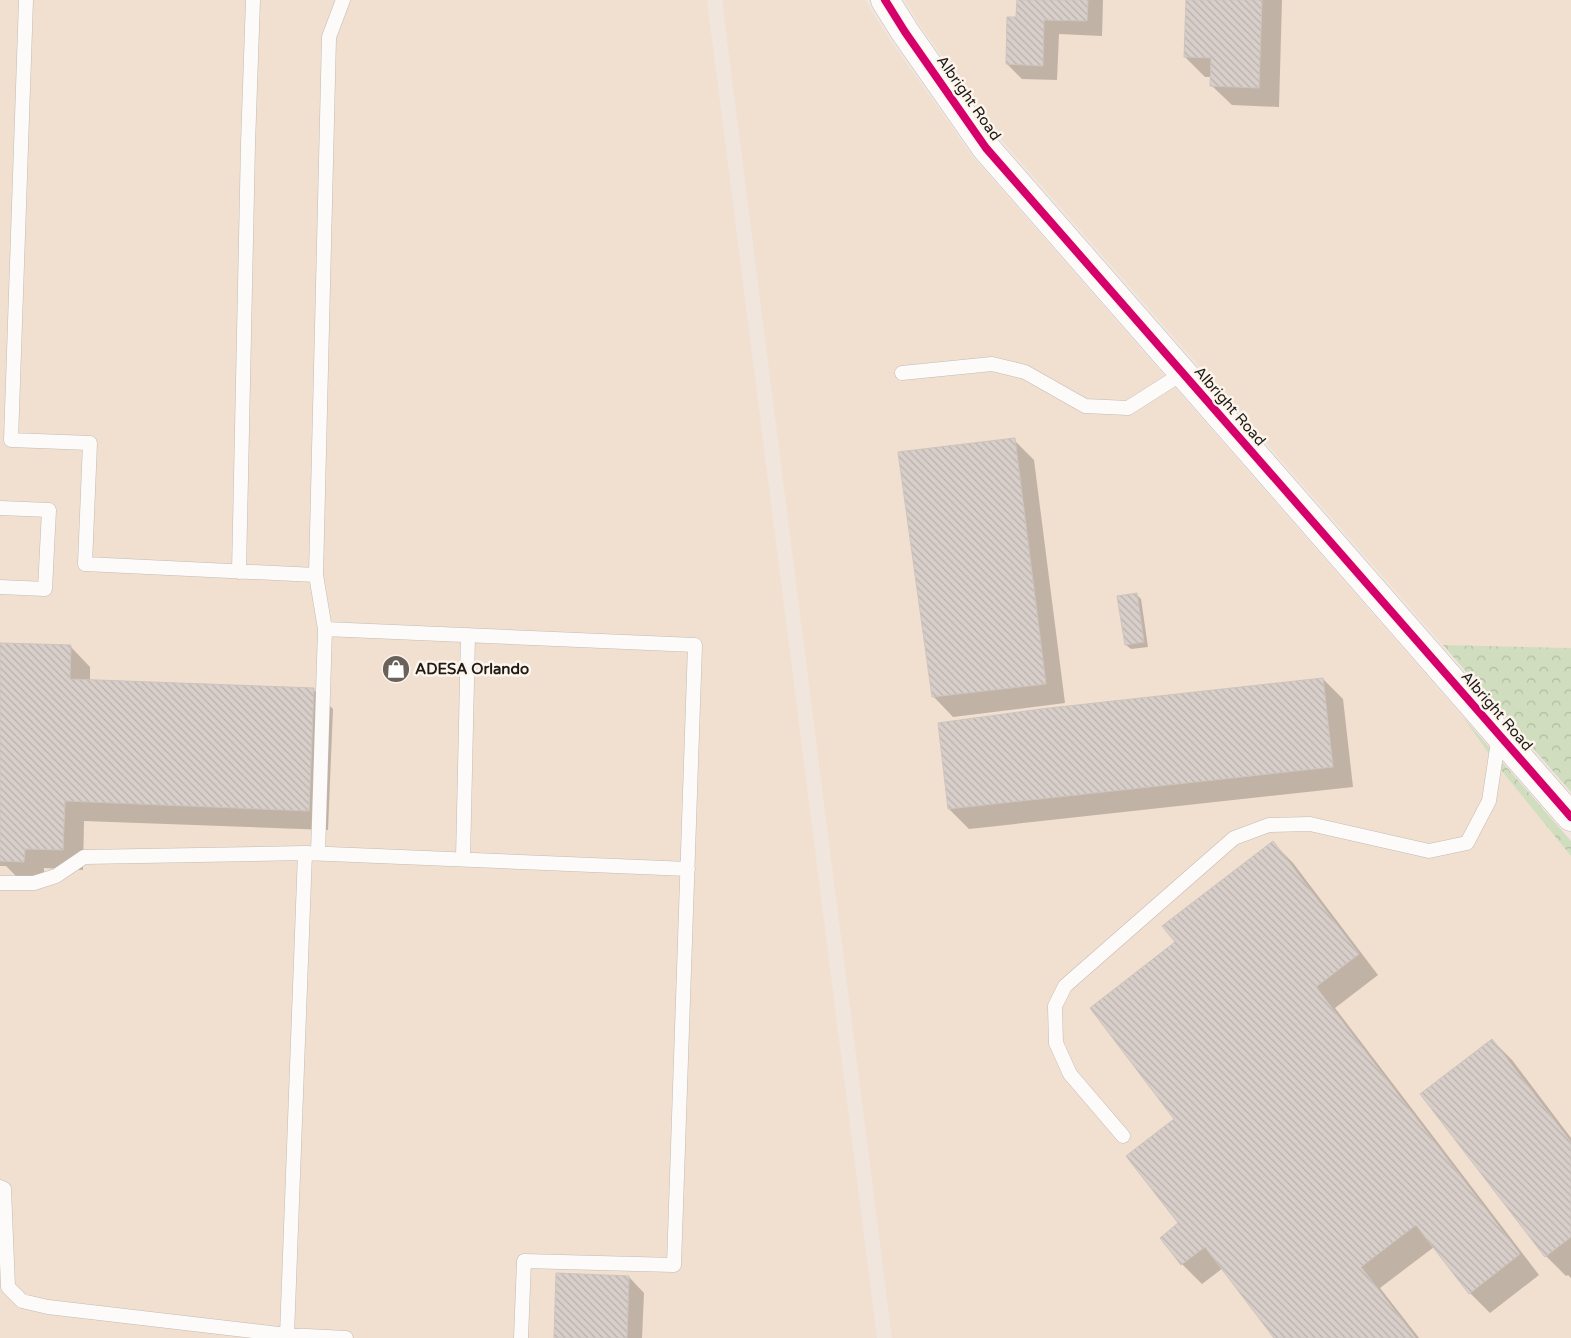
<svg xmlns="http://www.w3.org/2000/svg" width="1571" height="1338" viewBox="0 0 1571 1338" font-family="'Varela Round',sans-serif">
<style>
.built{fill:#f1dfcf}
.forest{fill:url(#forest-crowns)}
.shadow{fill:#0003}
.building{fill:url(#building-back-hatch);stroke:#cec4bf}
.lines{fill:none;stroke-linecap:round;stroke-linejoin:round}
.service-casing{stroke:#c3bbb4;stroke-width:15}
.minor-casing{stroke:#c3bbb4;stroke-width:29}
.service{stroke:#fdfbfa;stroke-width:14}
.minor{stroke:#fdfbfa;stroke-width:28}
.cycleway-casing{stroke:#fcf5ee;stroke-width:11}
.cycleway{stroke:#d6006c;stroke-width:8}
.labels{text-anchor:middle;stroke-width:5;stroke-linejoin:round;paint-order:stroke}
.street-label{font-size:15px;fill:#201a14;stroke:#fcf5ee}
.poi-label{font-size:15px;font-weight:bold;fill:#201a14;stroke:#fcf5ee;text-anchor:start}
</style>
<defs>
<pattern id="forest-crowns" width="20" height="18" patternUnits="userSpaceOnUse" patternTransform="scale(1.25)"><rect width="20" height="18" fill="#d0ddbe"/><path d="M2 6a3 3 0 1 1 6 0M12 15a3 3 0 1 1 6 0" fill="none" stroke="#b2bda2"/></pattern>
<pattern id="building-back-hatch" width="6" height="6" patternUnits="userSpaceOnUse" patternTransform="scale(1.25)"><rect width="6" height="6" fill="#d8cfca"/><path d="M-1 5l2 2M0 0l6 6M5-1l2 2" fill="none" stroke="#b9b1ad"/></pattern>
</defs>
<rect width="100%" height="100%" fill="#f0e6dd"/>
<!-- built -->
<path class="built" d="M 0,0 L 707,0 L 877,1338 L 0,1338 Z
M 722,0 L 865,0 L 890,40 L 972,156 L 1462,716 L 1501,770 L 1571,856 L 1571,1338 L 892,1338 Z
M 905,0 L 1571,0 L 1571,648 L 1443,645 L 1001,139 L 920,25 Z"/>
<!-- forest -->
<path class="forest" d="M 1443,645 L 1571,648 L 1571,792 Z
M 1462,716 L 1571,841 L 1571,856 L 1501,770 Z"/>
<!-- shadow -->
<path class="shadow" d="M 1018,0 L 1103,0 L 1102,36 L 1059,34 L 1057,80 L 1022,79 L 1007,64 L 1017,18 Z
M 1187,0 L 1282,0 L 1279,107 L 1232,105 L 1211,85 L 1212,77 L 1205,77 L 1185,57 Z
M 1014,440 L 1034,460 L 1065,703 L 953,717 L 933,696 Z
M 1136,594 L 1141,599 L 1148,647 L 1131,649 L 1126,645 Z
M 0,644 L 70,646 L 90,667 L 90,681 L 313,689 L 333,709 L 328,830 L 84,821 L 83,870 L 44,868 L 44,882 L 21,881 L 6,866 L 0,866 Z
M 1323,679 L 1343,699 L 1353,787 L 969,829 L 949,809 Z
M 1273,843 L 1293,863 L 1378,975 L 1335,1008 L 1539,1275 L 1490,1313 L 1470,1293 L 1434,1247 L 1380,1288 L 1419,1338 L 1276,1338 L 1223,1268 L 1202,1284 L 1182,1264 L 1161,1238 L 1180,1224 L 1176,1119 L 1177,943 Z
M 1492,1040 L 1512,1060 L 1571,1138 L 1571,1278 L 1568,1275 L 1566,1276 L 1546,1256 L 1422,1094 Z
M 629,1277 L 644,1293 L 642,1338 L 555,1338 Z"/>
<!-- building -->
<path class="building" d="M 1017,0 L 1088,0 L 1087,21 L 1044,20 L 1043,66 L 1006,64 L 1007,17 L 1016,17 Z
M 1186,0 L 1262,0 L 1259,88 L 1210,86 L 1211,58 L 1184,57 Z
M 1015,438 L 1046,684 L 932,697 L 898,452 Z
M 1137,593 L 1144,642 L 1125,645 L 1117,596 Z
M 0,643 L 71,645 L 70,679 L 314,688 L 309,811 L 65,801 L 63,850 L 25,849 L 24,862 L 0,861 Z
M 1323,678 L 1333,767 L 948,809 L 938,723 L 1041,709 Z
M 1273,841 L 1359,954 L 1316,987 L 1520,1254 L 1469,1294 L 1416,1225 L 1361,1267 L 1416,1338 L 1274,1338 L 1205,1247 L 1181,1265 L 1160,1238 L 1178,1223 L 1126,1156 L 1174,1119 L 1090,1008 L 1175,942 L 1162,926 Z
M 1492,1039 L 1571,1142 L 1571,1237 L 1545,1257 L 1420,1094 Z
M 556,1273 L 629,1276 L 627,1338 L 554,1338 Z"/>
<g class="lines">
<defs>
<path id="service" d="M 26,0 L 11,440 L 90,443 L 85,564 L 316,575 L 329,37 L 343,0
M 902,373 L 992,364 L 1025,372 L 1085,406 L 1128,408 L 1183,373
M 0,508 L 49,510 L 45,589 L 0,587
M 239,572 L 248,144 L 253,0
M 316,575 L 325,629 L 695,645 L 674,1265 L 524,1261 L 521,1338
M 318,853 L 325,629
M 463,859 L 468,635
M 0,883 L 34,883 L 56,876 L 84,857 L 305,853
M 1123,1136 L 1070,1074 L 1056,1043 L 1055,1006 L 1065,986 L 1234,838 L 1269,825 L 1310,824 L 1429,851 L 1467,843 L 1489,801 L 1499,735
M 0,1187 L 4,1189 L 8,1287 L 22,1301 L 48,1307 L 287,1335
M 346,1338 L 287,1335 L 305,853 L 688,869"/>
<path id="minor" d="M 885,0 L 905,32 L 986,148 L 1571,817"/>
</defs>
<!-- service casing -->
<use href="#service" class="service-casing"/>
<!-- minor casing -->
<use href="#minor" class="minor-casing"/>
<!-- service -->
<use href="#service" class="service"/>
<!-- minor -->
<use href="#minor" class="minor"/>
<defs>
<path id="cycleway" d="M 885,0 L 905,32 L 986,148 L 1571,817"/>
</defs>
<!-- cycleway casing -->
<use href="#cycleway" class="cycleway-casing"/>
<!-- cycleway -->
<use href="#cycleway" class="cycleway"/>
</g>
<!-- icons -->
<defs>
<symbol id="shop-disc" viewBox="-11 -11 22 22"><circle r="9.5" fill="#69615a" stroke="#fcf5ee"/><path d="M-5-2.5h2.3a2.7 3.5 0 0 1 5.4 0H5L5.5 6h-11ZM-1.5-2.5h3a1.5 2.3 0 0 0-3 0Z" fill="#fff"/></symbol>
</defs>
<g fill-rule="evenodd">
<use href="#shop-disc" x="380" y="653" width="32" height="32"/>
</g>
<g class="labels">
<!-- street labels -->
<g class="street-label">
<text transform="translate(969 98) rotate(55)" y="5">Albright Road</text>
<text transform="translate(1230 406) rotate(49)" y="5">Albright Road</text>
<text transform="translate(1497 711) rotate(49)" y="5">Albright Road</text>
</g>
<!-- poi labels -->
<g class="poi-label">
<text x="415" y="674">ADESA Orlando</text>
</g>
</g>
</svg>
